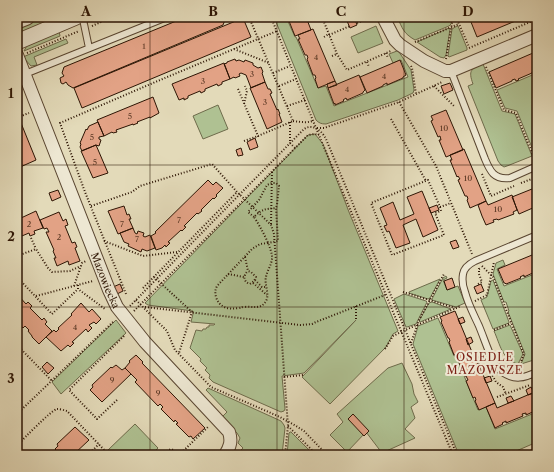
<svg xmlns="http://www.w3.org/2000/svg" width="554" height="472" viewBox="0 0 554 472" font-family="'Libre Caslon Text',serif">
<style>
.green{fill:#afc192;stroke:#6e6b4b}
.building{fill:#e2a285;stroke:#2d1504}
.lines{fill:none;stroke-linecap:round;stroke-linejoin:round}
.service-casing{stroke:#5a4631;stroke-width:8}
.minor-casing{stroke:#5a4631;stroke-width:14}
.tertiary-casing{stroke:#5a4631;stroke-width:17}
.path{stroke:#2d1504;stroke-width:2;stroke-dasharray:1 2;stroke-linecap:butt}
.service{stroke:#ede7d2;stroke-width:6}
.minor{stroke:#ede7d2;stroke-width:12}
.tertiary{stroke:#ede7d2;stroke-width:15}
.grid{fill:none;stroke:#2d1504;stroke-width:1;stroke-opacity:0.55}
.labels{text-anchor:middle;stroke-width:4;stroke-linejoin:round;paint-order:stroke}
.number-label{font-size:8px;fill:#5a3824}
.street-label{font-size:10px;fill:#2d1504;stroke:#ede7d2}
.neighbourhood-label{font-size:11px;letter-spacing:1px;fill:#7a1f14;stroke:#ede7d2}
.neatline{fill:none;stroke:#2d1504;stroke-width:1.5}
.grid-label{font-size:13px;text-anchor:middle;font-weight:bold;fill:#2d1504}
</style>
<rect width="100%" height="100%" fill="#e3dab9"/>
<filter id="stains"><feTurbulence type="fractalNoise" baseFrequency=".005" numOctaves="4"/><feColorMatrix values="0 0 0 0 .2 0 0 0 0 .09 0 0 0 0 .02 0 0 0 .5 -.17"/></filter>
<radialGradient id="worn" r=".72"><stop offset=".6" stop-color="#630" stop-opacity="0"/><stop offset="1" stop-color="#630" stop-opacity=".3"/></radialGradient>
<!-- green -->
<path class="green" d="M 43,17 L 61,17 L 17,36 L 17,28 Z
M 274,17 L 286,17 L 295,37 L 296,37 L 318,88 L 326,86 L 334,106 L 408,77 L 401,60 L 393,63 L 389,54 L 397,51 L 399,52 L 411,70 L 414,90 L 413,93 L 398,100 L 326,124 C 321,124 319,123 316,120 Z
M 397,17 L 452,17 L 451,24 L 449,26 L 415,40 C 403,33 403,29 397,17 Z
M 376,26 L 383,43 L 358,53 L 351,37 Z
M 457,26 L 458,26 L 467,48 L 467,50 L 449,57 L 448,56 L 452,29 Z
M 449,28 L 450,29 L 446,55 L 444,58 L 440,57 L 417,42 Z
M 59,31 L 60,36 L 24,51 L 29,42 Z
M 66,39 L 68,43 L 34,57 L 37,65 L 31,66 L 23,57 Z
M 483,64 L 502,111 L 515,114 L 532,156 L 507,166 L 504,167 L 501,165 L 498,161 L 468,86 L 473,84 C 468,70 471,69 483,64 Z
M 537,73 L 537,154 L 535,155 L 517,111 L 505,108 L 497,90 Z
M 218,105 L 228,129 L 203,139 L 193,116 Z
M 315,134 L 323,144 L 349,212 L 398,331 L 393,334 L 386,347 L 330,404 L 302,377 L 356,320 L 304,373 L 282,376 L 285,409 L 284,411 L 281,412 L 213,382 L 209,378 L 210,375 L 205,370 L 207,368 L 200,361 L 201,359 L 190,348 L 196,330 L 202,331 L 203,329 L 206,329 L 207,327 L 209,327 L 209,325 L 214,325 L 215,324 L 191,322 L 193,314 L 193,311 L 148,305 L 145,303 L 308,135 Z
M 503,260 L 505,265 L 497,269 L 504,286 L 537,273 L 537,359 L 521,364 L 525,354 L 508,312 L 509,311 L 506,302 L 504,302 L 493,274 L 496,263 Z
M 446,276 L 447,278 L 443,280 L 447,290 L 458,286 L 465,303 L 456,307 L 432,300 L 432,299 L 443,278 Z
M 440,279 L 430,298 L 428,299 L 409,293 L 409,292 Z
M 493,280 L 509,322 L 509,323 L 493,329 L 481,300 L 487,297 L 491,281 Z
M 404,294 L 426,301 L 427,302 L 416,324 L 407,327 L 406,327 L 394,299 Z
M 432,302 L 451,309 L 420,322 L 419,321 L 429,303 Z
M 438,318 L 454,356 L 456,356 L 478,410 L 486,407 L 495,429 L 537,412 L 537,442 L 507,455 L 459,455 L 413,344 L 418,326 Z
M 116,320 L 126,333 L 61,394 L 52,382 Z
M 510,325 L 523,354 L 518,364 C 502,360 500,344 494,331 Z
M 402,363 L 412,384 L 414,394 L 418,402 L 411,407 L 415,418 L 405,429 L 415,438 L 382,453 L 366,432 L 347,452 L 330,435 L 343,422 L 337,414 L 388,368 Z
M 208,388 L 281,421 L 284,425 L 285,428 L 282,455 L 239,455 L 238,453 L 243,448 L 238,443 L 240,438 L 237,433 L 222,417 L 227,412 L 206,390 Z
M 135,424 L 158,448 L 151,455 L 111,455 L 107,451 Z
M 290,432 L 291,432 L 314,455 L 287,455 L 289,433 Z"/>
<!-- building -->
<path class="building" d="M 186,17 L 223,17 L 225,20 L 223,25 L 73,88 L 68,85 L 66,82 L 63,84 L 61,83 L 60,78 L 64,76 L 62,73 L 64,67 Z
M 289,17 L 306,17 L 311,30 L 295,36 L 289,21 L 290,20 Z
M 354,17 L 357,25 L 350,28 L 347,21 Z
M 469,17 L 525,17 L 477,37 Z
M 243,18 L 251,37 L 82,108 L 74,88 Z
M 313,29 L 335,81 L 318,88 L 315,79 L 316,78 L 315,75 L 313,75 L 307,59 L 308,58 L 307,55 L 305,55 L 298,39 L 300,39 L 298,35 Z
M 537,50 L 537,70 L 532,72 L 532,73 L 518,79 L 519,80 L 516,81 L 515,79 L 512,80 L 512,81 L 496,88 L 489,72 L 533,53 L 533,52 Z
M 235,59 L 236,61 L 239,60 L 244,62 L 245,60 L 253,63 L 253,65 L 258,68 L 261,67 L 263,72 L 262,73 L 265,82 L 251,88 L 246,75 L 241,73 L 239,74 L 240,76 L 235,78 L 234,77 L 230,79 L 224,64 L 227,63 L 227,62 Z
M 400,60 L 406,75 L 403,77 L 403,78 L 387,85 L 387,83 L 383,85 L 383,86 L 367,93 L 360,77 Z
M 224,63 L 230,79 L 222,82 L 222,84 L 218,86 L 217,84 L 205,89 L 205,91 L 201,93 L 200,91 L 188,96 L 188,98 L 184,100 L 184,98 L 179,100 L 172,84 Z
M 359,75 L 365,90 L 363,92 L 363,93 L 347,100 L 346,98 L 343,100 L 344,101 L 335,105 L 335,103 L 334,104 L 328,88 Z
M 335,81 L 337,85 L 328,88 L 327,84 Z
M 265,82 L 268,89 L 270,89 L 272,93 L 270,94 L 277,110 L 278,109 L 280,114 L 279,114 L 282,122 L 267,129 L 250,88 Z
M 450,83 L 453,90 L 444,94 L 441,86 Z
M 153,97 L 159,113 L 150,118 L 150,117 L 137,122 L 138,123 L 133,125 L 133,124 L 116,130 L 117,132 L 113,133 L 112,132 L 104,136 L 97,120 Z
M 446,110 L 463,150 L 446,157 L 439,140 L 441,140 L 440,136 L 438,137 L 431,121 L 433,120 L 431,116 Z
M 17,119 L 21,123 L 36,160 L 18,168 L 17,166 Z
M 98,122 L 104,136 L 99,137 L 99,139 L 101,140 L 99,146 L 96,145 L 82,151 L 80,147 L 81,144 L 80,143 L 86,129 L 87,130 L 89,126 Z
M 255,138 L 258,147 L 250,150 L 247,142 Z
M 96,145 L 108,173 L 93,178 L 81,151 Z
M 241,148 L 243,155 L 238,156 L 236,150 Z
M 464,149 L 486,201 L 470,208 L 467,200 L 468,199 L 467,196 L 465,196 L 458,180 L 460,179 L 458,176 L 457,177 L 450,160 L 452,160 L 450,155 Z
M 208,180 L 213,185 L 216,182 L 223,188 L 216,195 L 217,196 L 214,199 L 213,198 L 201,210 L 202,211 L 198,214 L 197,213 L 184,226 L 186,227 L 182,231 L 181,230 L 168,242 L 170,243 L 166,247 L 165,245 L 162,248 L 156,250 L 151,236 L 156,233 L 155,232 Z
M 537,187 L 537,204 L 534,205 L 535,207 L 519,214 L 512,197 Z
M 58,190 L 61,197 L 52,201 L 49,193 Z
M 422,191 L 438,230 L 423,237 L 416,219 L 403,225 L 410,243 L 396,248 L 389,231 L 387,232 L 384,226 L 387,225 L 380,208 L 393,202 L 400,220 L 414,214 L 407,197 Z
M 512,195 L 517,210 L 513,212 L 514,214 L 498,220 L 497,219 L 493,220 L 494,222 L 486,225 L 482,216 L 478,205 L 486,201 L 488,205 Z
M 437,205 L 439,210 L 431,213 L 429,208 Z
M 124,206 L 127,215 L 129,214 L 131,219 L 129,219 L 133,228 L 118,234 L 108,211 Z
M 36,211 L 43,228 L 34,231 L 35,234 L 30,236 L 29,233 L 17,238 L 17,221 L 21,219 L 21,218 Z
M 59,212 L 63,221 L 66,219 L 68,225 L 65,226 L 72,243 L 75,242 L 77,247 L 75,248 L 80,261 L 69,265 L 68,261 L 57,266 L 54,258 L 56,258 L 53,251 L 54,250 L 46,232 L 49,232 L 47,228 L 44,229 L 40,220 Z
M 133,228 L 135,233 L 137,234 L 138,231 L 144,233 L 143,236 L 145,237 L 150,235 L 155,248 L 147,251 L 142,249 L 141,252 L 128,246 L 129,244 L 124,242 L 120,233 Z
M 456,240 L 459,247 L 453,249 L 450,242 Z
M 537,253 L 537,271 L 524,277 L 524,275 L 520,277 L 521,278 L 506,284 L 505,283 L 504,283 L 498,269 Z
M 452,278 L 455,287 L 447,290 L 444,281 Z
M 120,284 L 123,291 L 117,294 L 113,287 Z
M 481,284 L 484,291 L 477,294 L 474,287 Z
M 17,294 L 26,304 L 28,302 L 32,306 L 30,308 L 42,320 L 44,318 L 47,322 L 45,324 L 52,331 L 39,344 L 32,337 L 32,336 L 28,331 L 29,330 L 25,326 L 23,328 L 17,321 Z
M 81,303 L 89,312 L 92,309 L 101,319 L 96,324 L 94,322 L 89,325 L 92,328 L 88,332 L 86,329 L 72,342 L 74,343 L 70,347 L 68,345 L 61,351 L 46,337 L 54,330 L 56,332 L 59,329 L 58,328 L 72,315 L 71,314 Z
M 455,311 L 472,352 L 473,351 L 495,403 L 479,410 L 475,401 L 476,400 L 475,397 L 473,398 L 466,381 L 468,380 L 466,376 L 465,376 L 458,361 L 460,360 L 458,357 L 457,357 L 456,355 L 454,355 L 449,342 L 450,341 L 449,338 L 448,338 L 441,322 L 442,321 L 440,317 Z
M 463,317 L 465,322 L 460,324 L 458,319 Z
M 471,337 L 473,342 L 468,345 L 466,339 Z
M 136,355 L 143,362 L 142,363 L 205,428 L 193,439 L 191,436 L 189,437 L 176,424 L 178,423 L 175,420 L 174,422 L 161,409 L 163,407 L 160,404 L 158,406 L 135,382 L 137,380 L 125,368 L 130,362 L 129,361 Z
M 481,356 L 484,361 L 478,364 L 476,358 Z
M 47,362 L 54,368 L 48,374 L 42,367 Z
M 116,365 L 122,370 L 125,368 L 131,374 L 102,402 L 90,390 L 93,387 L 92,385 L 111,367 L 112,368 Z
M 490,376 L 492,381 L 486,383 L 484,378 Z
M 531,387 L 534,393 L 528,395 L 526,390 Z
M 537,391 L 537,410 L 526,415 L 526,413 L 522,414 L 523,416 L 506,423 L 506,421 L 502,423 L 503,424 L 495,428 L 486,407 L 495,403 L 497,408 Z
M 511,396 L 514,401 L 508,403 L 506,398 Z
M 353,414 L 369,431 L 364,436 L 348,419 Z
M 75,427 L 89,440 L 73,455 L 60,455 L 55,449 L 58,446 L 57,444 Z"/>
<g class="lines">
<defs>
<path id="service" d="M 83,17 L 84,24 L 89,48
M 451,71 L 485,159 C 490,171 494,180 510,178 L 537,166
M 25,74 L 167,17
M 537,235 L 475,261 C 469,264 464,268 463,274 C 462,280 463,287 465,292 C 468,304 474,315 479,326 C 484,338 488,351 494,363 C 497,367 499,370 502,372 C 515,381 524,378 537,372
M 529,455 L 537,451"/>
<g id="minor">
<path d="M 383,17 L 395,40 L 400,45 L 424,61 L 445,71 L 451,71 L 537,35"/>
<path id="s1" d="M 17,55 L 109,290 L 117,307 L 145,342 L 229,432 C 232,441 230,447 225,455"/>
</g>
<path id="tertiary" d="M 17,21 L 27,17
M 17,42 L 76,17"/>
</defs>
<!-- service casing -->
<use href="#service" class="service-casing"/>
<!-- minor casing -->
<use href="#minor" class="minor-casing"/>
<!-- tertiary casing -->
<use href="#tertiary" class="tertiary-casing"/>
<!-- path -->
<path class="path" d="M 271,17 L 316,128 L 453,455
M 322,17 L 337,54 L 347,70 L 391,51
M 456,17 L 469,47
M 175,20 L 182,17
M 357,23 L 366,19 L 372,18
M 92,26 L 112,17
M 329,35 L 350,26
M 324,37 L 329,34
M 415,42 L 459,24
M 469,48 L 537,19
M 234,49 L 269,63
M 27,53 L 79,31
M 386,53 L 388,58
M 332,56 L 337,54
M 446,59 L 453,17
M 367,62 L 369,67
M 411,66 L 412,68 L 416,94
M 486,67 L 504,110 L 516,113 L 533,155
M 273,73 L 290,66
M 279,86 L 296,79
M 434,86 L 455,107
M 238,89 L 258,136 L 293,121 L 249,17
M 399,102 L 436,166 L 472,254
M 244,104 L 247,91 L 245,86
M 287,106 L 305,100
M 17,107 L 20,115
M 17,115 L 21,116 L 29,113
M 391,119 L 426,181
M 293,121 C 301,122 306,123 313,121
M 290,122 L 290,143 L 295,148
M 317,128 L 324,128 L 399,102 L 442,82
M 244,141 L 258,136
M 482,174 L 491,196 L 514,186
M 521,183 L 537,177
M 91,206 L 132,192 L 140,186 L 212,164 L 237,192 L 266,220 L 271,225 L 274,234 L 288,426 L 285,455
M 440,207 L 441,211 L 435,213 L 444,235 L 392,255 L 371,203 L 428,180 L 440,207 L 451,203
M 254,217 L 248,212 L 259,200 L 267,185 L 272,183 L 276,183 L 279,186 L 277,205 L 276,208
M 271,224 L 272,172
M 31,238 L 36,249
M 104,241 L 143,256 L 177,252
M 268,243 L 260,244 L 252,249 L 217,286 C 215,290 215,293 216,297 C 219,307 228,310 238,308 C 241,308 241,307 244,307 C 253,306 261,310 266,301 C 270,294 264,284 266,277 C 267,271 271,266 272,259 C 273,249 260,226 254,217 C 262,209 265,209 276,208 L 278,241 L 268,243
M 17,256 L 36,249 L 48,268 L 52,272 L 70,271 L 81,266
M 245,257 L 248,271 L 251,272 L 256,277 L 254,281 L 250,284 C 243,282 243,275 248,271
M 482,266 L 493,277 L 524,354 L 520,364
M 228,274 L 244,277
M 17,277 L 52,314 L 78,289
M 154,277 L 192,312 L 179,353
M 255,280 L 262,287 L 266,287
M 253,283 L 267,295
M 478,284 L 482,282 L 479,274 L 479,269 L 481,268
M 78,285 L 78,289 L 105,309
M 74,286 L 82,263 L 86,261
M 143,288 L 237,192
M 403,292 L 455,308
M 126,294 L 85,192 L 60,123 L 153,83 L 277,31
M 36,296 L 93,281
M 136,300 L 167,331 L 175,350 L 211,387 L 280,417 L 296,426 L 304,431 L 327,455
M 475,301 L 487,295 L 494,262
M 130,306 L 240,194 L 304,129 C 313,123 322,131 326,139 L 457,455
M 356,306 L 356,320
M 145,307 L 300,325 L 312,324 L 316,322 L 385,295
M 134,311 L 308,135 L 315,134 L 319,135
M 494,330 L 511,323
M 411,343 L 419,320 L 444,274
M 17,345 L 52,381
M 385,349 L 393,336 L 405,330 L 461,306
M 491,373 L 496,382 L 503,387 L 506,394
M 284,377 L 303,375
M 497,397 L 530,385
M 117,400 L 97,419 L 69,390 L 125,335
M 17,412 L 18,413 L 114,321
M 288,426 L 317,455
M 17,445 C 24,439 50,411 57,409 C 60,409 64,410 67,411 L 109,455
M 88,455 L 99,444
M 162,455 L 167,451 L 171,449 L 173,450 L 178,455
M 179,455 L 209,426
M 512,455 L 523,450"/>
<!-- service -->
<use href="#service" class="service"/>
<!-- minor -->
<use href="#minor" class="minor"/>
<!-- tertiary -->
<use href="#tertiary" class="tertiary"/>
</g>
<!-- grid -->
<path class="grid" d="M 150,17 L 150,455M 277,17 L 277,455M 404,17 L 404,455M 17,165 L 537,165M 17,307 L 537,307"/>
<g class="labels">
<!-- number labels -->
<g class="number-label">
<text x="144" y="49">1</text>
<text x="316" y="60">4</text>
<text x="252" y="77">3</text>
<text x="384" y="79">4</text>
<text x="203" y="84">3</text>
<text x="347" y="92">4</text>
<text x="265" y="105">3</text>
<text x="130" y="119">5</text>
<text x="444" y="131">10</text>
<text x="92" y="140">5</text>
<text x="95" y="165">5</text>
<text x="468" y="181">10</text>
<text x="498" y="212">10</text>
<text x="179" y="223">7</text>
<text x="29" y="227">2</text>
<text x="122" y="227">7</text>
<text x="59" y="240">2</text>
<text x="137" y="242">7</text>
<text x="75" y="330">4</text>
<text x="112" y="383">9</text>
<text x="158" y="396">9</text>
</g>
<!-- street labels -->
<g class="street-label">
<text dy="4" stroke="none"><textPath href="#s1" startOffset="242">Mazowiecka</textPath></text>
</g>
<!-- neighbourhood labels -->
<g class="neighbourhood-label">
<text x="485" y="361">OSIEDLE<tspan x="485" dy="13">MAZOWSZE</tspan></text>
</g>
</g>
<!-- margin -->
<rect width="554" height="472" fill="none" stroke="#e3dab9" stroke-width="44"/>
<rect x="22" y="22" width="510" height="428" class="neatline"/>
<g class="grid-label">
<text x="86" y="16">A</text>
<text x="213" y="16">B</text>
<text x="341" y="16">C</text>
<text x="468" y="16">D</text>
<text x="11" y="98">1</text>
<text x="11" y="241">2</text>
<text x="11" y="383">3</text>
</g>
<rect width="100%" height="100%" filter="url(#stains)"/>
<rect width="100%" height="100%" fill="url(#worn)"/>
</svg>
